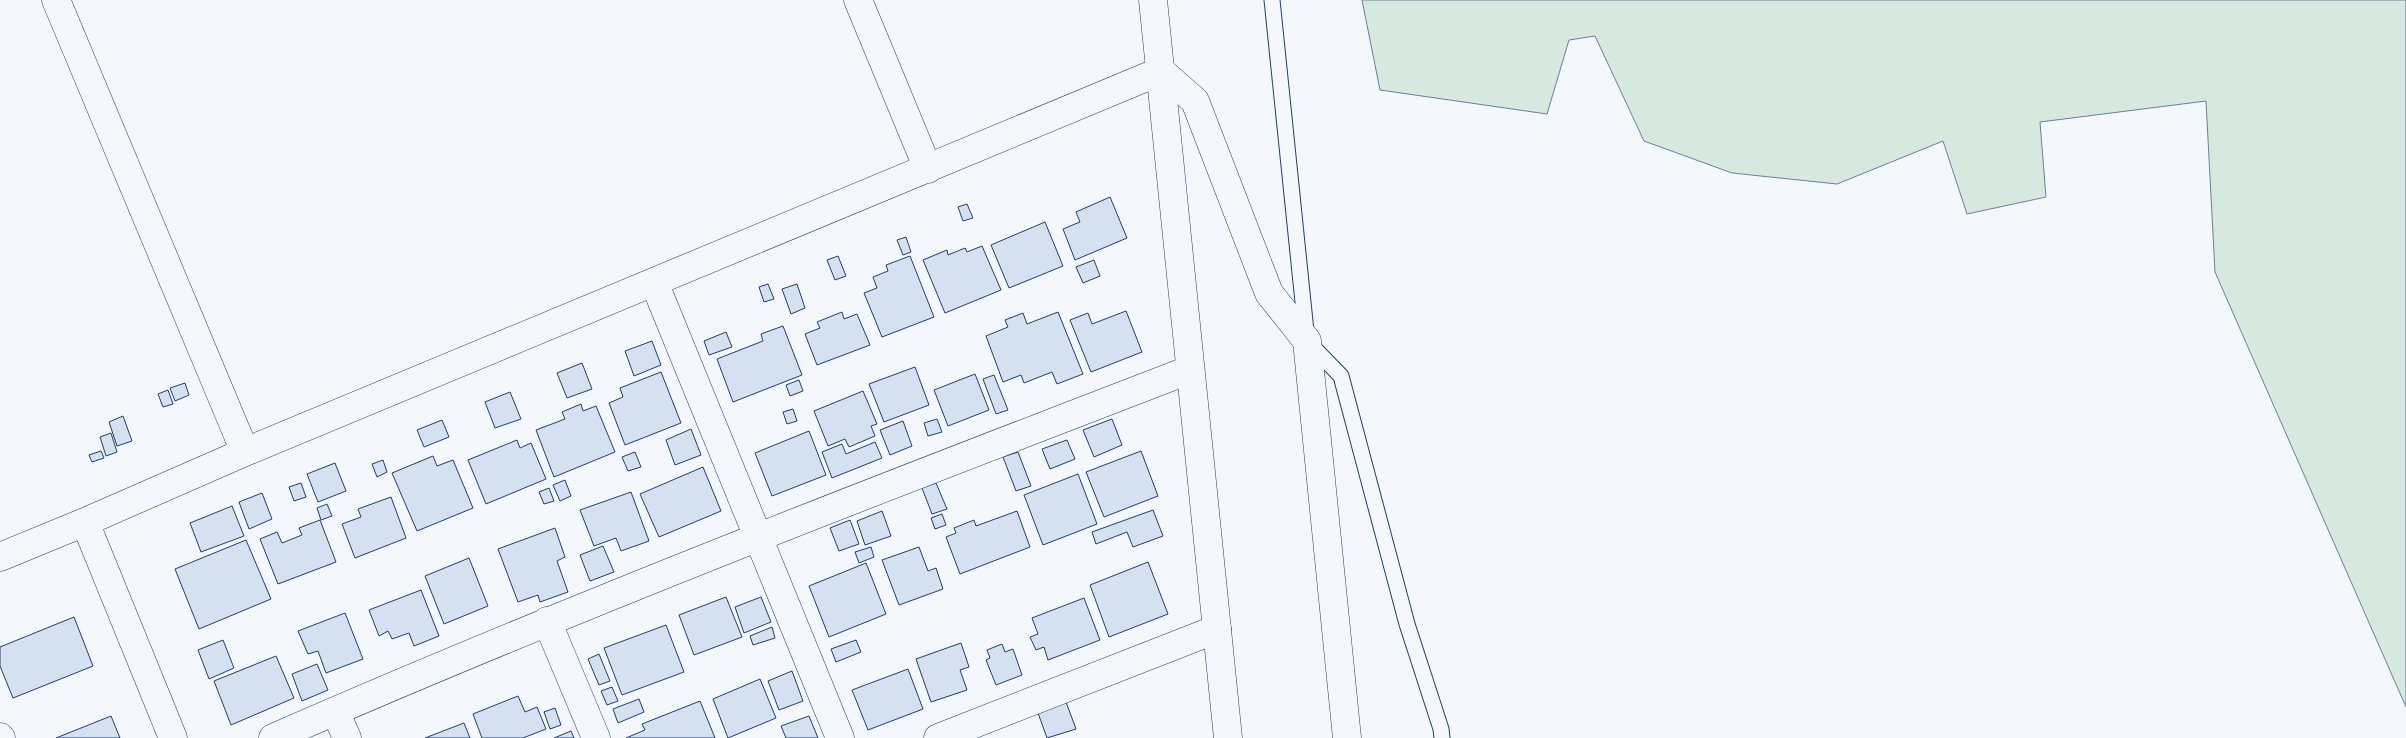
<svg xmlns="http://www.w3.org/2000/svg" width="2406" height="738" viewBox="0 0 2406 738" font-family="Signika,sans-serif">
<style>
.green{fill:#d7e8df;stroke:#687fa3}
.building{fill:#d5e0f0;stroke:#1d3f73}
.lines{fill:none;stroke-linecap:round;stroke-linejoin:round}
.service-casing{stroke:#1d3f73;stroke-width:17}
.minor-casing{stroke:#1d3f73;stroke-width:29}
.tertiary-casing{stroke:#1d3f73;stroke-width:29}
.service{stroke:#f4f7fb;stroke-width:15}
.minor{stroke:#f4f7fb;stroke-width:28}
.tertiary{stroke:#f4f7fb;stroke-width:28}
</style>
<rect width="100%" height="100%" fill="#f4f7fb"/>
<!-- green -->
<path class="green" d="M 1362,0 L 2406,0 L 2406,707 L 2215,272 L 2206,101 L 2040,122 L 2046,197 L 1967,214 L 1943,141 L 1837,184 L 1732,173 L 1644,141 L 1595,36 L 1569,40 L 1547,114 L 1380,90 Z"/>
<!-- building -->
<path class="building" d="M 1110,197 L 1127,238 L 1075,260 L 1063,229 L 1080,222 L 1076,212 Z
M 967,204 L 973,218 L 963,221 L 958,207 Z
M 1045,222 L 1063,266 L 1009,288 L 991,245 Z
M 906,237 L 911,252 L 903,255 L 897,240 Z
M 982,246 L 1001,290 L 945,313 L 923,260 L 947,250 L 948,255 L 965,248 L 967,252 Z
M 838,256 L 846,276 L 835,280 L 827,260 Z
M 910,256 L 934,317 L 882,337 L 864,293 L 877,288 L 873,277 L 888,271 L 886,265 Z
M 1094,260 L 1100,276 L 1083,283 L 1076,267 Z
M 768,284 L 774,299 L 764,302 L 759,287 Z
M 797,284 L 805,308 L 791,314 L 782,289 Z
M 1126,311 L 1142,352 L 1091,372 L 1070,320 L 1088,313 L 1092,324 Z
M 842,312 L 844,319 L 857,314 L 870,345 L 817,365 L 805,334 L 820,328 L 817,322 Z
M 1058,312 L 1083,374 L 1057,384 L 1052,372 L 1024,383 L 1021,375 L 1003,382 L 986,336 L 1008,327 L 1005,320 L 1023,313 L 1027,324 Z
M 783,326 L 802,375 L 733,402 L 717,359 L 763,341 L 761,334 Z
M 726,332 L 732,347 L 709,355 L 704,341 Z
M 652,341 L 661,365 L 634,376 L 625,351 Z
M 582,363 L 592,389 L 567,398 L 557,373 Z
M 915,367 L 929,405 L 884,422 L 869,384 Z
M 661,372 L 681,423 L 625,445 L 609,403 L 623,397 L 620,388 Z
M 975,374 L 989,410 L 948,426 L 934,390 Z
M 994,375 L 1008,410 L 996,414 L 983,379 Z
M 799,380 L 803,391 L 790,396 L 786,385 Z
M 185,383 L 189,395 L 175,401 L 170,388 Z
M 168,390 L 173,404 L 163,407 L 158,394 Z
M 863,391 L 877,424 L 871,426 L 875,436 L 849,447 L 845,439 L 828,446 L 814,411 Z
M 510,392 L 521,419 L 495,428 L 485,402 Z
M 581,404 L 583,411 L 596,406 L 615,452 L 554,477 L 536,430 L 565,419 L 562,412 Z
M 793,409 L 797,421 L 787,424 L 783,412 Z
M 123,416 L 132,441 L 117,446 L 109,422 Z
M 937,419 L 942,432 L 928,436 L 924,423 Z
M 1112,419 L 1122,445 L 1094,457 L 1083,430 Z
M 442,420 L 449,437 L 424,447 L 417,430 Z
M 903,421 L 912,446 L 890,455 L 880,430 Z
M 691,429 L 701,455 L 675,465 L 666,440 Z
M 809,431 L 826,475 L 772,496 L 755,453 Z
M 111,433 L 117,452 L 106,456 L 100,437 Z
M 517,440 L 520,448 L 531,443 L 546,479 L 486,504 L 468,460 Z
M 1067,440 L 1075,459 L 1050,469 L 1042,449 Z
M 875,442 L 882,458 L 832,478 L 822,452 L 842,444 L 846,454 Z
M 101,451 L 104,458 L 92,462 L 89,455 Z
M 1141,451 L 1158,496 L 1104,517 L 1086,472 Z
M 635,452 L 641,467 L 628,471 L 622,457 Z
M 1018,452 L 1031,486 L 1016,491 L 1003,457 Z
M 433,456 L 437,466 L 453,460 L 473,508 L 417,531 L 392,473 Z
M 383,460 L 387,472 L 377,477 L 372,464 Z
M 335,463 L 346,491 L 318,502 L 307,474 Z
M 703,467 L 721,511 L 659,537 L 640,494 Z
M 1078,474 L 1097,524 L 1043,545 L 1024,495 Z
M 565,480 L 571,496 L 560,501 L 553,485 Z
M 301,483 L 306,497 L 294,501 L 289,487 Z
M 936,483 L 947,509 L 932,514 L 922,488 Z
M 549,488 L 554,501 L 544,504 L 539,492 Z
M 631,492 L 649,541 L 621,551 L 616,538 L 594,546 L 580,510 Z
M 262,493 L 272,519 L 249,529 L 239,502 Z
M 391,497 L 406,538 L 355,558 L 342,524 L 361,517 L 358,509 Z
M 327,504 L 332,516 L 321,520 L 317,508 Z
M 232,506 L 244,536 L 201,552 L 190,523 Z
M 1153,510 L 1163,536 L 1133,547 L 1127,532 L 1096,544 L 1092,532 Z
M 882,511 L 891,536 L 865,545 L 857,521 Z
M 1017,511 L 1030,547 L 960,574 L 946,537 L 956,533 L 954,528 L 974,520 L 976,526 Z
M 942,514 L 946,525 L 935,529 L 931,518 Z
M 320,520 L 336,562 L 278,584 L 260,539 L 277,532 L 282,543 L 302,535 L 299,528 Z
M 850,520 L 859,544 L 839,551 L 830,528 Z
M 555,528 L 565,557 L 557,561 L 568,592 L 540,602 L 538,595 L 518,602 L 498,549 Z
M 246,540 L 271,599 L 199,629 L 175,569 Z
M 603,546 L 614,572 L 590,581 L 580,555 Z
M 871,547 L 874,557 L 859,563 L 855,552 Z
M 919,547 L 928,571 L 936,568 L 943,589 L 899,605 L 882,560 Z
M 469,558 L 488,606 L 444,624 L 425,576 Z
M 1148,562 L 1168,614 L 1109,637 L 1090,585 Z
M 866,563 L 886,614 L 829,637 L 809,586 Z
M 421,590 L 439,636 L 414,646 L 409,633 L 392,639 L 388,631 L 379,636 L 369,610 Z
M 726,597 L 742,637 L 694,655 L 679,615 Z
M 761,597 L 771,622 L 744,633 L 735,607 Z
M 1084,598 L 1100,640 L 1048,660 L 1044,647 L 1036,650 L 1030,637 L 1038,634 L 1032,618 Z
M 345,613 L 363,659 L 326,673 L 318,651 L 308,654 L 298,631 Z
M 74,617 L 93,666 L 13,698 L 0,666 L 0,647 Z
M 666,625 L 684,672 L 622,695 L 604,648 Z
M 772,627 L 775,638 L 753,645 L 750,636 Z
M 223,640 L 234,668 L 209,679 L 198,650 Z
M 856,640 L 861,652 L 836,662 L 831,649 Z
M 961,643 L 969,667 L 960,670 L 967,690 L 931,702 L 916,659 Z
M 1002,644 L 1005,652 L 1013,649 L 1022,675 L 996,685 L 986,660 L 990,658 L 987,650 Z
M 599,654 L 610,681 L 599,685 L 588,659 Z
M 276,656 L 294,698 L 231,725 L 214,681 Z
M 317,664 L 328,690 L 302,701 L 292,674 Z
M 908,669 L 923,709 L 868,730 L 852,690 Z
M 792,671 L 803,701 L 779,710 L 768,681 Z
M 760,679 L 776,718 L 728,738 L 713,699 Z
M 612,687 L 618,701 L 607,705 L 601,691 Z
M 518,696 L 525,712 L 537,707 L 546,729 L 523,738 L 482,738 L 473,714 Z
M 639,699 L 644,712 L 618,723 L 613,709 Z
M 700,701 L 715,738 L 626,738 L 645,730 L 642,724 Z
M 1066,702 L 1076,729 L 1047,738 L 1038,713 Z
M 555,708 L 561,725 L 550,729 L 544,712 Z
M 111,716 L 120,738 L 56,738 Z
M 809,716 L 818,738 L 786,738 L 781,726 Z
M 464,723 L 470,738 L 425,738 Z
M 571,731 L 574,738 L 554,738 Z"/>
<g class="lines">
<defs>
<path id="service" d="M 1272,0 L 1307,341 L 1341,376 L 1407,624 L 1441,729 L 1442,738"/>
<path id="minor" d="M 56,0 L 245,452
M 858,0 L 928,169
M 654,282 L 840,738
M 85,522 L 173,738
M 0,557 L 85,522 L 245,452 L 1161,71 L 1195,101 L 1269,293 L 1307,341 L 1347,738
M 547,621 L 596,738
M 335,711 L 347,738
M 0,737 L 1,738
M 273,738 C 575,606 882,488 1189,370
M 938,738 L 1217,629"/>
<path id="tertiary" d="M 1153,0 L 1228,738"/>
</defs>
<!-- service casing -->
<use href="#service" class="service-casing"/>
<!-- minor casing -->
<use href="#minor" class="minor-casing"/>
<!-- tertiary casing -->
<use href="#tertiary" class="tertiary-casing"/>
<!-- service -->
<use href="#service" class="service"/>
<!-- minor -->
<use href="#minor" class="minor"/>
<!-- tertiary -->
<use href="#tertiary" class="tertiary"/>
</g>
</svg>
